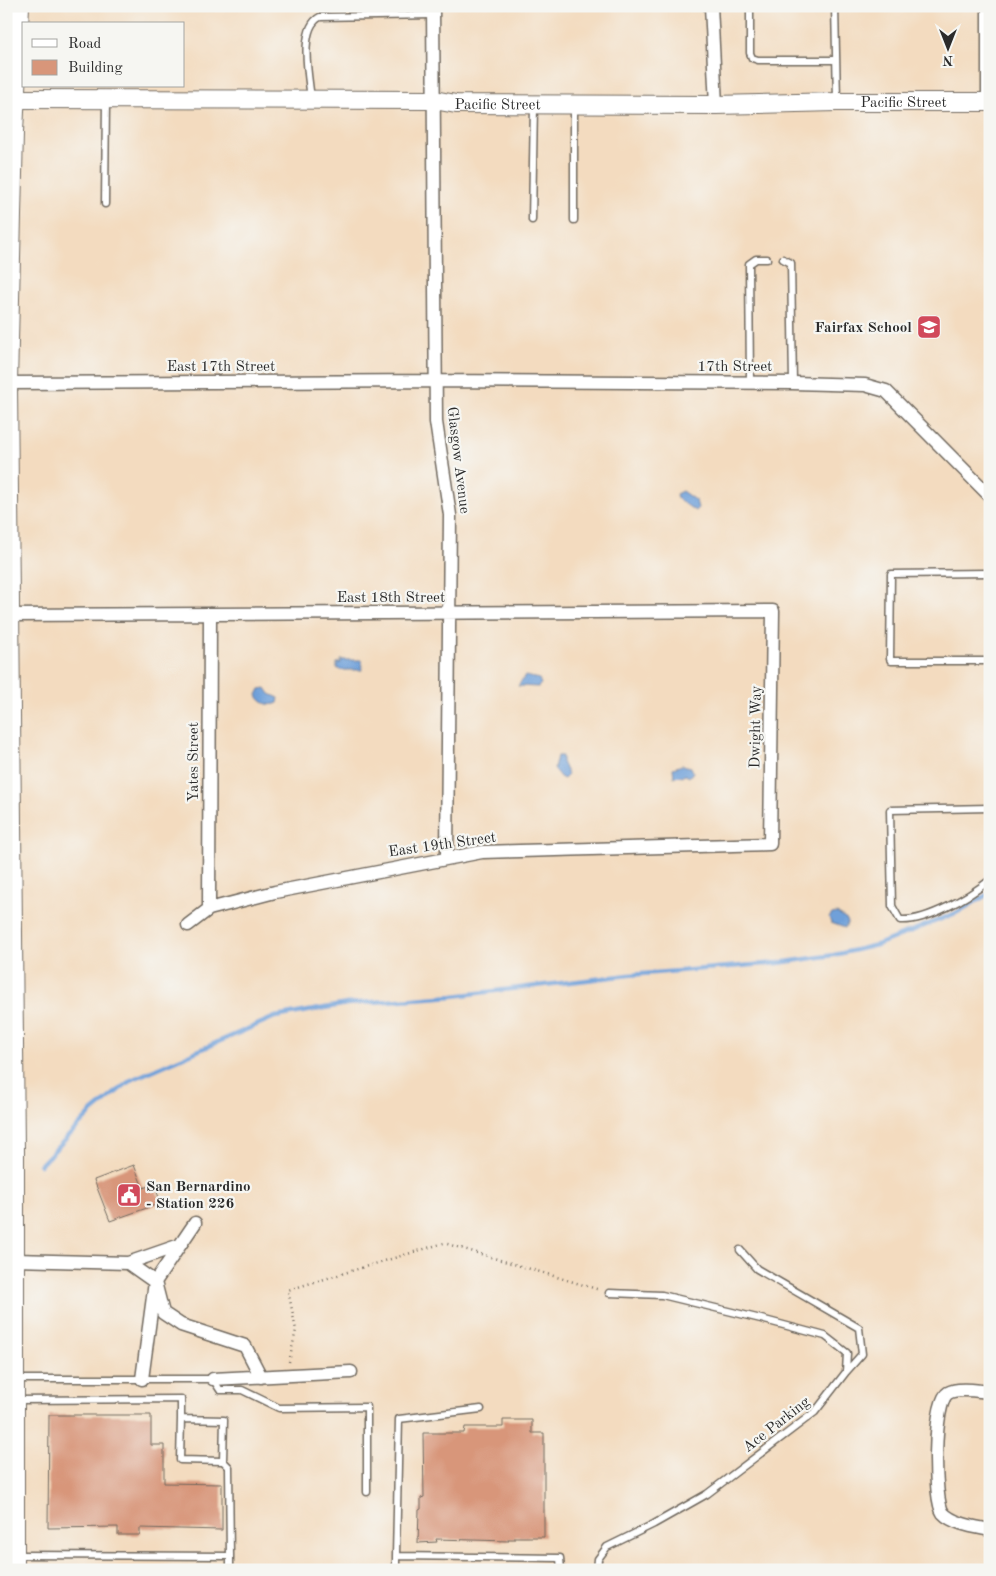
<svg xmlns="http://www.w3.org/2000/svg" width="996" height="1576" viewBox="0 0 996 1576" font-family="'Old Standard TT',serif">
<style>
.water{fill:#6fa0d9;stroke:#4d6682}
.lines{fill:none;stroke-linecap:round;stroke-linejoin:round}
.stream{stroke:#6fa0d9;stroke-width:4.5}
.building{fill:#d8967a}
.lane-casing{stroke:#71695f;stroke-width:9}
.street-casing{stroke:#71695f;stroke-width:15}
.secondary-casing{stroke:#71695f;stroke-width:20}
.path{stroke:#71695f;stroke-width:2.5;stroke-dasharray:1 4;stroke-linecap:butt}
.lane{stroke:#fff;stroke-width:6}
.street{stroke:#fff;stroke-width:12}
.secondary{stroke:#fff;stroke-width:18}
.labels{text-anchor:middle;stroke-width:4.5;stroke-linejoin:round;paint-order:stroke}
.street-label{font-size:15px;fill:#2b2b2b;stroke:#f6f6f2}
.poi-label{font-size:15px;font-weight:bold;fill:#2b2b2b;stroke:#f6f6f2;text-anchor:end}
</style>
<rect width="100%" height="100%" fill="#f6f6f2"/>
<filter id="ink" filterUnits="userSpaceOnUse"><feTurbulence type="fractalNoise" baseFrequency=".02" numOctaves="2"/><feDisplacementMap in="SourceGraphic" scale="10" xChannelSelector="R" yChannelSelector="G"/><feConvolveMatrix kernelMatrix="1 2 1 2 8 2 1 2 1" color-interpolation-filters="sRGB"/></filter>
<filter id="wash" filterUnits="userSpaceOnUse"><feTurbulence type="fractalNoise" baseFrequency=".0096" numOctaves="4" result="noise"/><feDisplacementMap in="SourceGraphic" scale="20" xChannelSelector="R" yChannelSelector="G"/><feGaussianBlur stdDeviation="1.12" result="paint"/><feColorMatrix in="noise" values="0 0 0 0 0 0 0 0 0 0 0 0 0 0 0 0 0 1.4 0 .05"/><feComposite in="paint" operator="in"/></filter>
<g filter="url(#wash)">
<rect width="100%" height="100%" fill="#f3dbbf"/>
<!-- water -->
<path class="water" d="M 682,491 L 696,501 L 698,508 L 695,511 L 677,498 L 676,494 Z
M 341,660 L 362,660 L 362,670 L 340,670 L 337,668 L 337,663 L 341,663 Z
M 525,676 L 539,679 L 541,684 L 538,687 L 518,686 Z
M 266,688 L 270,694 L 279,698 L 278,703 C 270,707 260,703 257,695 L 260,689 Z
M 557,756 L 562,756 L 562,762 L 568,775 L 564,779 L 560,777 L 554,769 Z
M 682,765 L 691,767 L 693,772 L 689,777 L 686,775 L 674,777 L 673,768 Z
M 837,913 L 848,921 L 845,928 L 831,923 L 829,918 L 832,914 Z"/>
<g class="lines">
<!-- stream -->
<path class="stream" d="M 40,1165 L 92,1112 L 131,1080 L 275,1017 L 347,1004 L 453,996 L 629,975 L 778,963 L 834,955 L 877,945 L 956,913 L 990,893"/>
</g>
<g id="blocks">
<!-- building -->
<path class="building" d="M 134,1165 L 143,1188 L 154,1184 L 161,1203 L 110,1221 L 94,1180 Z
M 49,1415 L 151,1415 L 151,1445 L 164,1445 L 164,1483 L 222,1484 L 222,1530 L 140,1528 L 140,1535 L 118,1535 L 118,1527 L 48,1528 Z
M 503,1420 L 532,1420 L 532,1433 L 544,1433 L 544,1537 L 515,1537 L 515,1539 L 508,1539 L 509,1541 L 436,1539 L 437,1542 L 418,1543 L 419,1510 L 421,1509 L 421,1498 L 424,1497 L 423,1433 L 464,1433 L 465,1427 L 503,1427 Z"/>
</g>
</g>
<g filter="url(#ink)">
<use href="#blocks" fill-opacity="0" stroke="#71695f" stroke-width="1"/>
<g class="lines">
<defs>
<path id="lane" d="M 750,6 L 750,53 L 752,58 L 758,60 L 836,60
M 835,6 L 837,100
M 311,99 C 309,78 298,28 320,17 L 433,15
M 105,204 L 106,100
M 532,220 L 534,106
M 574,220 L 574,106
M 783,259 L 791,263 L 793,383
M 750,382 L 749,264 L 756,259 L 767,259
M 990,573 L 891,574 L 890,659 L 891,661 L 990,661
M 990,808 L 890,810 L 892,906 L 900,920 C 926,922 969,897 990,880
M 740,1250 L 757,1269 L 859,1328 L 862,1354 L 846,1372
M 16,1379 L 213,1379 L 220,1390 L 242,1390 L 279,1408 L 367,1407 L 367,1492
M 16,1400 L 181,1399 L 181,1419 L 224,1420 L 223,1461 L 180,1460 L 181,1419
M 223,1461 L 229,1467 L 230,1556
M 17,1555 L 230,1556 L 230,1570
M 396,1556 L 399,1419 L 481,1409
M 396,1570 L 396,1556 L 560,1558 L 561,1570
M 597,1570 L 598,1559 L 607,1547 L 654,1524 L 707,1494 L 815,1412 L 846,1372 L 847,1353 L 825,1336 L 761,1319 L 662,1295 L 609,1293"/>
<path id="street" d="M 433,6 L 436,422 L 450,515 L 447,857
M 711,6 L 716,105
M 988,6 L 988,102
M 8,383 L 435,381 L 793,383 L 865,385 L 886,391 L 990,496
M 10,615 L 773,611 L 770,844 L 482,852 L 275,892 L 209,909 L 188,925
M 209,909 L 210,614
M 15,1260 L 128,1263 L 180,1245
M 128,1263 L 155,1282 L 163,1313 L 181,1325 L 245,1346 L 261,1377
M 142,1379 L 155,1282 L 195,1223
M 213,1379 L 351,1372
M 990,1392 C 978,1391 958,1387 948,1393 C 933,1402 933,1499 943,1513 C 953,1524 976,1527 990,1530"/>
<g id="secondary">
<path id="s1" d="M 6,99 L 434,100 L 456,104 L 716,105 L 837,102 L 990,102"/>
<path d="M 15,1570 L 15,1153 L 8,383 L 14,132 L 20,6"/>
</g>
</defs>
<!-- lane casing -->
<use href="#lane" class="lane-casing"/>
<!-- street casing -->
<use href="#street" class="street-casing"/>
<!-- secondary casing -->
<use href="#secondary" class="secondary-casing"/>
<!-- path -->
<path class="path" d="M 289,1362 L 296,1330 L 288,1290 L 444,1243 L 600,1290"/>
<!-- lane -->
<use href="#lane" class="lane"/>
<!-- street -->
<use href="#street" class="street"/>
<!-- secondary -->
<use href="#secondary" class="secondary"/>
</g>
</g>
<!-- icons -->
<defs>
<symbol id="school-square" viewBox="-11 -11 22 22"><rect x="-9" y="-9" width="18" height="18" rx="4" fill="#d1495b" stroke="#f6f6f2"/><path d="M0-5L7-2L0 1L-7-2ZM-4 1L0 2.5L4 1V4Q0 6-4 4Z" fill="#fff"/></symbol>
<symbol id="civic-square" viewBox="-11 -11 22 22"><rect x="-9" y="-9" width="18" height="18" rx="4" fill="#d1495b" stroke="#f6f6f2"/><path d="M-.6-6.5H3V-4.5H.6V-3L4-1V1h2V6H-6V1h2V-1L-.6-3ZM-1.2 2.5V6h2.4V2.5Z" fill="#fff"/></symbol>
</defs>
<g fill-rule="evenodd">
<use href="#school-square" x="915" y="313" width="28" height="28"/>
<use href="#civic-square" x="115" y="1181" width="28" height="28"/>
</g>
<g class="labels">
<!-- street labels -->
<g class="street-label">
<text dy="5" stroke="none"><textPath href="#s1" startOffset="898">Pacific Street</textPath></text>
<text dy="5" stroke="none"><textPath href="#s1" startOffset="492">Pacific Street</textPath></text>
<text x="221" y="371">East 17th Street</text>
<text x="735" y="371">17th Street</text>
<text transform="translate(459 460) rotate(83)" y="5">Glasgow Avenue</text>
<text x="391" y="602">East 18th Street</text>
<text transform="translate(755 727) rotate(-89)" y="5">Dwight Way</text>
<text transform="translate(193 762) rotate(-90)" y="5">Yates Street</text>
<text transform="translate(442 844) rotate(-8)" y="5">East 19th Street</text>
<text transform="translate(776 1424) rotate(-38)" y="5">Ace Parking</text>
</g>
<!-- poi labels -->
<g class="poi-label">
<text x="912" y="332">Fairfax School</text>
<text x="146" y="1191" text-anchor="start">San Bernardino<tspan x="146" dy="17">- Station 226</tspan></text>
</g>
</g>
<!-- margin -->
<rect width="996" height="1576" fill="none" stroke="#f6f6f2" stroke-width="25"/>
<!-- legend -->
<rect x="22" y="22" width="162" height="65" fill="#f6f6f2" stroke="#a5a5a2"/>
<rect x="32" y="39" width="25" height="8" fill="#ffffff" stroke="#a5a5a2"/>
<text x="68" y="48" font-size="15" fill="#2b2b2b">Road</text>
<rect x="32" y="60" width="25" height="15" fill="#d8967a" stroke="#a5a5a2"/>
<text x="68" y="72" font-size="15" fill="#2b2b2b">Building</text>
<!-- north arrow -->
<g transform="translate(948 48) rotate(180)" stroke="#f6f6f2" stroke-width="4" paint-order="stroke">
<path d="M0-4L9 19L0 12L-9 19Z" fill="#2b2b2b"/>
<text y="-8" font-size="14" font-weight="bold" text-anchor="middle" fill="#2b2b2b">N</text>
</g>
</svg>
